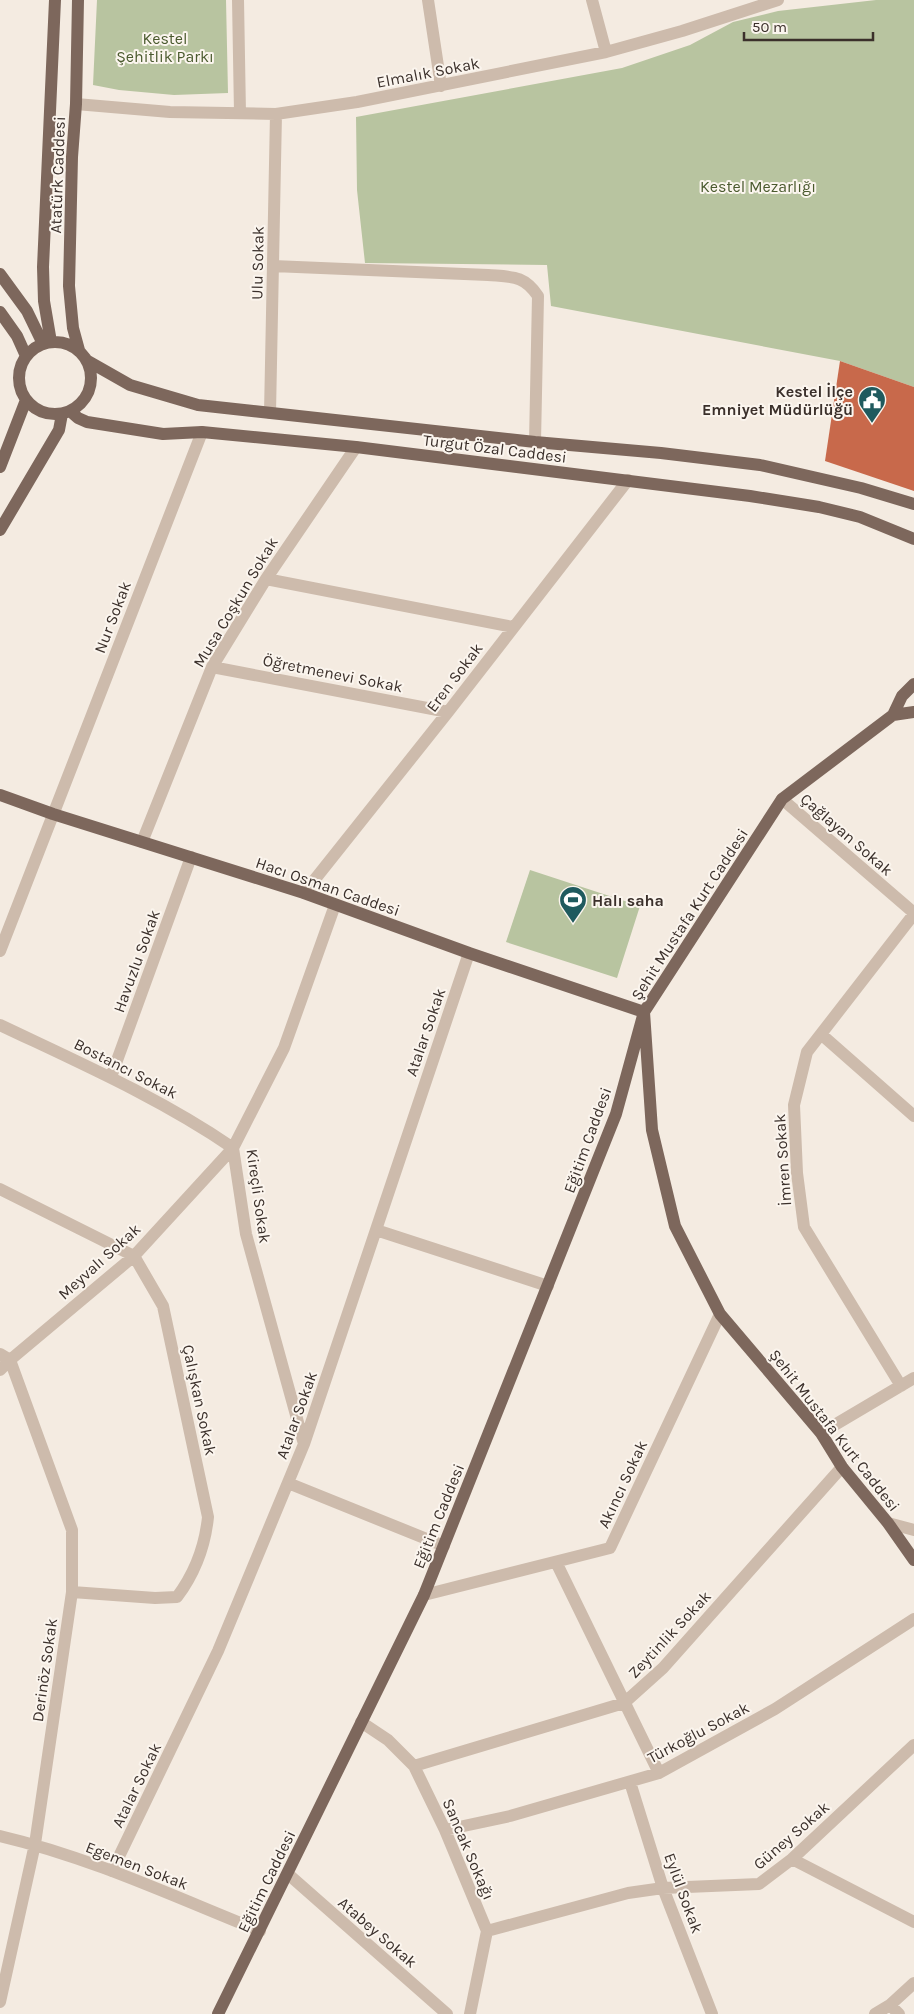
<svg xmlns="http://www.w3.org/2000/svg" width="914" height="2014" viewBox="0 0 914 2014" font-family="Karla,sans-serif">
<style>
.green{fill:#b8c4a0}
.building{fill:#c8694b}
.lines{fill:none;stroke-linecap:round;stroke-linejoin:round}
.minor{stroke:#cdbbac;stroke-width:12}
.major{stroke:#7d675c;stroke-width:12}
.labels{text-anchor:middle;stroke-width:4;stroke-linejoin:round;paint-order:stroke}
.park-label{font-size:16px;fill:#4a5a2e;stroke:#fbf5ee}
.street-label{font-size:16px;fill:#3b302b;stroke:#fbf5ee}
.poi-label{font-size:16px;font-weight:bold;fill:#3b302b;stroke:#fbf5ee;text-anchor:end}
</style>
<rect width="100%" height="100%" fill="#f4ebe1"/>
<!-- green -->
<path class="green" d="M 97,0 L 226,0 L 228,93 L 174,95 L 119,90 L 93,85 Z
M 876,0 L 914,0 L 914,387 L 840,361 L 551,306 L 547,265 L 365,263 L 357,190 L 356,117 L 622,68 L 690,45 L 733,22 L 778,11 Z
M 530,870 L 640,906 L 617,978 L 506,942 Z"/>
<!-- building -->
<path class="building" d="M 840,361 L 914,387 L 914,491 L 825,461 Z"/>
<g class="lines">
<!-- minor -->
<path class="minor" d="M 238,0 L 240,113
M 428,0 L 441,86
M 592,0 L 606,52
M 76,104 L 170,112 L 276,114 L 357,102 L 606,52 L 682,31 L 778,0
M 273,266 L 488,275 C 512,277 524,275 538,296 L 535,442
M 270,413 L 276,114
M 266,579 L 513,627
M 212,667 L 448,712
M 782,799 L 914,913
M 142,842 L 212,667 L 266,579 L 356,447
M 304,893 L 448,712 L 628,480
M 0,951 L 202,432
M 0,1025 C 80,1063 160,1098 233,1148 L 134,1256 L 10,1360 L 0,1370
M 822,1035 L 914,1116
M 111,1077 L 191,857
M 0,1189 L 134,1256 L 163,1306 L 208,1517 C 205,1546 195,1573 177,1597 L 155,1598 L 72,1592
M 376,1230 L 548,1286
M 0,1354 L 10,1360 L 72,1530 L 72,1592 L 35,1844 L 0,2002
M 901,1386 L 804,1227 L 797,1173 L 794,1105 L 807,1052 L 914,914
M 821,1433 L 914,1378
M 304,1444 L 246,1234 L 233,1148 L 284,1048 L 335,905
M 288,1483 L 444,1546
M 888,1523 L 914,1530
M 556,1562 L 659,1773
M 424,1595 L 610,1548 L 720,1314
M 361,1722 L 388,1740 L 414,1766 L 445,1830 L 487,1931 L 470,2014
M 414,1766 L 624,1703 L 663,1668 L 842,1467
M 630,1782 L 663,1888 L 712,2014
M 445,1830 L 510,1816 L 659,1773 L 775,1709 L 914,1619
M 0,1836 C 90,1857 175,1897 260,1931
M 792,1859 L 914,1922
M 112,1871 L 218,1651 L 304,1444 L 469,953
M 288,1874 L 447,2014
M 487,1931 L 628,1893 L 663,1888 L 759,1884 L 792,1859 L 914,1745
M 890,2005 L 914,1983
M 875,2014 L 890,2005 L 899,2014"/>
<!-- major -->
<path class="major" d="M 78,0 L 76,104 L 72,157 L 69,286 L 73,328 L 79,350
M 0,274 L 27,311 L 43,344
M 0,312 L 17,336 L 26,356
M19 378a36 36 0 1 1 72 0a36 36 0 1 1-72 0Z
M 51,342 L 44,301 L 43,267 L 55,0
M 86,360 L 130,385 L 198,405 L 535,442 L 661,453 L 760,465 L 861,488 L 914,504
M 70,411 L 78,418 L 87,422 L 163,434 L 202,432 L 356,447 L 750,496 L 819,507 L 860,517 L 914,539
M 0,467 L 26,400
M 0,530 L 59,430 L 62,414
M 914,684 L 902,696 L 893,715 L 782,799 L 644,1012 L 652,1130 L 675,1226 L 720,1314 L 821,1433 L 842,1467 L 888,1523 L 914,1560
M 893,715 L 914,712
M 0,795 L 53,814 L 304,893 L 469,953 L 644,1012 L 616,1114 L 424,1595 L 218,2014"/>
</g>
<!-- icons -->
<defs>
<symbol id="civic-pin" viewBox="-11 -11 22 30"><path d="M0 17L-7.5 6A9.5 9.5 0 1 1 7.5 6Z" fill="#1f5a5e" stroke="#fbf5ee"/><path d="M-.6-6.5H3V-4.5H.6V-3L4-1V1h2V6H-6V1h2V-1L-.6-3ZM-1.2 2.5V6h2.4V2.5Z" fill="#fff"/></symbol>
<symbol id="stadium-pin" viewBox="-11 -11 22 30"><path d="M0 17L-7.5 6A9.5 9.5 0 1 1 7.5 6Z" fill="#1f5a5e" stroke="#fbf5ee"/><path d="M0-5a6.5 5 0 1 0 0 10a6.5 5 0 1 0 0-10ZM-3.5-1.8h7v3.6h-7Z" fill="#fff"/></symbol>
</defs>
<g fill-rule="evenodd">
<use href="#civic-pin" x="856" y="384" width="32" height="43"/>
<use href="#stadium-pin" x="557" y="884" width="32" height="43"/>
</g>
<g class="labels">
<!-- park labels -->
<g class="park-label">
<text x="165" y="44">Kestel<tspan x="165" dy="18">Şehitlik Parkı</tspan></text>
<text x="758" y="192">Kestel Mezarlığı</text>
</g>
<!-- street labels -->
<g class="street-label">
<text transform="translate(428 72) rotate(-11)" y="6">Elmalık Sokak</text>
<text transform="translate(57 175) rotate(-88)" y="6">Atatürk Caddesi</text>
<text transform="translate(257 263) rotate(-89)" y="6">Ulu Sokak</text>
<text transform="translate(495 448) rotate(7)" y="6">Turgut Özal Caddesi</text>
<text transform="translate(235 602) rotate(-59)" y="6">Musa Coşkun Sokak</text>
<text transform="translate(112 617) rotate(-69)" y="6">Nur Sokak</text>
<text transform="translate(333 673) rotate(11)" y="6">Öğretmenevi Sokak</text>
<text transform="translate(454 677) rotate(-53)" y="6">Eren Sokak</text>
<text transform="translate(847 834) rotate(41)" y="6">Çağlayan Sokak</text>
<text transform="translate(328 886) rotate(19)" y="6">Hacı Osman Caddesi</text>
<text transform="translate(689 914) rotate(-57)" y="6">Şehit Mustafa Kurt Caddesi</text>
<text transform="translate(136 961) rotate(-70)" y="6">Havuzlu Sokak</text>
<text transform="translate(425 1032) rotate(-71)" y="6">Atalar Sokak</text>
<text transform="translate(126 1068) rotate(27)" y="6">Bostancı Sokak</text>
<text transform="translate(587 1140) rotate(-70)" y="6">Eğitim Caddesi</text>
<text transform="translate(782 1160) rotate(-94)" y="6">İmren Sokak</text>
<text transform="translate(259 1196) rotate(82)" y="6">Kireçli Sokak</text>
<text transform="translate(99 1261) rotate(-42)" y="6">Meyvalı Sokak</text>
<text transform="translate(200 1400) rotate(78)" y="6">Çalışkan Sokak</text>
<text transform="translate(296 1415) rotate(-70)" y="6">Atalar Sokak</text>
<text transform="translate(835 1430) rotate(52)" y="6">Şehit Mustafa Kurt Caddesi</text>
<text transform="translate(622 1484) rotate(-65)" y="6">Akıncı Sokak</text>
<text transform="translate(438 1516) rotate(-68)" y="6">Eğitim Caddesi</text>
<text transform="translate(669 1634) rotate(-47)" y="6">Zeytinlik Sokak</text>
<text transform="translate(44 1670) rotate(-82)" y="6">Derinöz Sokak</text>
<text transform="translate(698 1732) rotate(-28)" y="6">Türkoğlu Sokak</text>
<text transform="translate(136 1785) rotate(-64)" y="6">Atalar Sokak</text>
<text transform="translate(791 1835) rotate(-41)" y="6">Güney Sokak</text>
<text transform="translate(469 1849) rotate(67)" y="6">Sancak Sokağı</text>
<text transform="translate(137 1865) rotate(21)" y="6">Egemen Sokak</text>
<text transform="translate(266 1881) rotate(-64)" y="6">Eğitim Caddesi</text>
<text transform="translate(684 1893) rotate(70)" y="6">Eylül Sokak</text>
<text transform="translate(378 1932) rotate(41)" y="6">Atabey Sokak</text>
</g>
<!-- poi labels -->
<g class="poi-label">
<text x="853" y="397">Kestel İlçe<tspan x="853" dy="18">Emniyet Müdürlüğü</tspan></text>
<text x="592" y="906" text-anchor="start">Halı saha</text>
</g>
</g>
<!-- scale -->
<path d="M744 32v8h129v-8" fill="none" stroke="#3b302b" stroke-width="2.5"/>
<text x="752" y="32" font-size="15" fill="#3b302b" stroke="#fbf5ee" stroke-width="4" paint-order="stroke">50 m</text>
</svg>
